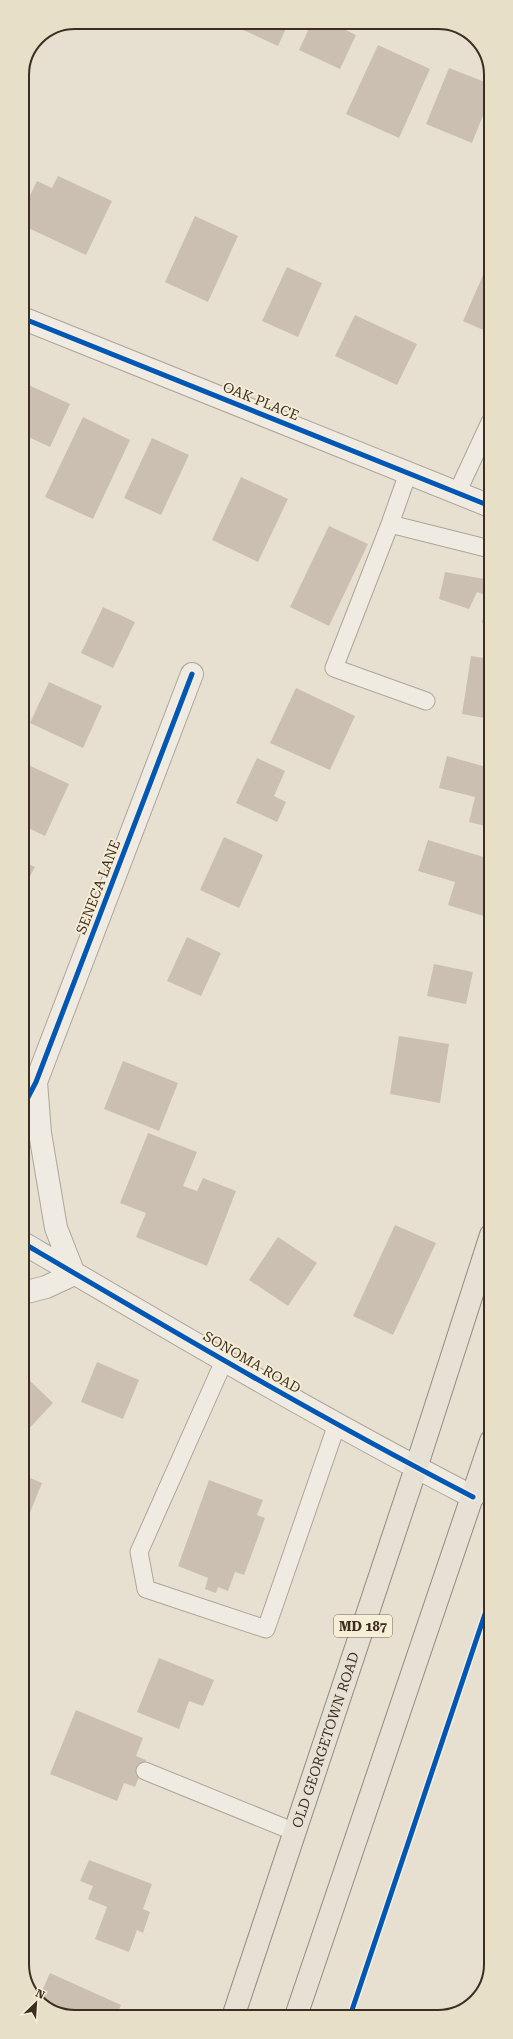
<svg xmlns="http://www.w3.org/2000/svg" width="513" height="2039" viewBox="0 0 513 2039" font-family="'Roboto Serif',serif">
<style>
.building{fill:#cbbfb2}
.lines{fill:none;stroke-linecap:round;stroke-linejoin:round}
.lane-casing{stroke:#ada599;stroke-width:19}
.street-casing{stroke:#ada599;stroke-width:24}
.primary-casing{stroke:#928b80;stroke-width:24}
.lane{stroke:#efebe3;stroke-width:17}
.street{stroke:#efebe3;stroke-width:22}
.primary{stroke:#e6e1d4;stroke-width:22}
.cycleway-casing{stroke:#f7eed8;stroke-width:8}
.cycleway{stroke:#0057b8;stroke-width:5}
.labels{text-anchor:middle;stroke-width:3.5;stroke-linejoin:round;paint-order:stroke}
.shield{fill:#f7eed8;stroke:#756857;stroke-width:1}
.shield-label{font-size:13px;font-weight:bold;fill:#3d2e20}
.street-label{font-size:14px;fill:#3d2e20;stroke:#f7eed8}
.rim{fill:none;stroke:#3d2e20;stroke-width:2}
</style>
<rect width="100%" height="100%" fill="#e7e0d1"/>
<!-- building -->
<path class="building" d="M 242,22 L 289,22 L 278,46 L 239,28 Z
M 312,22 L 329,22 L 356,35 L 340,69 L 299,50 Z
M 378,45 L 430,69 L 399,138 L 346,114 Z
M 449,68 L 490,84 L 490,98 L 472,143 L 426,124 Z
M 58,176 L 112,201 L 86,255 L 22,225 L 22,212 L 37,181 L 52,188 Z
M 195,216 L 238,236 L 208,302 L 165,282 Z
M 490,259 L 490,333 L 463,321 Z
M 287,267 L 322,283 L 298,337 L 262,321 Z
M 355,315 L 417,344 L 397,385 L 335,356 Z
M 22,382 L 70,404 L 50,447 L 22,434 Z
M 83,417 L 130,440 L 93,519 L 45,497 Z
M 152,438 L 189,455 L 161,515 L 124,498 Z
M 241,477 L 288,499 L 258,562 L 212,540 Z
M 329,526 L 368,544 L 329,626 L 290,607 Z
M 445,572 L 490,580 L 490,624 L 482,623 L 487,596 L 477,592 L 469,609 L 439,599 Z
M 103,607 L 135,622 L 113,668 L 81,653 Z
M 471,656 L 490,659 L 490,719 L 462,714 Z
M 49,682 L 102,706 L 83,748 L 30,723 Z
M 296,688 L 355,716 L 330,770 L 270,743 Z
M 447,756 L 490,768 L 490,827 L 469,822 L 475,797 L 439,788 Z
M 257,758 L 285,771 L 274,796 L 286,802 L 277,822 L 236,803 Z
M 22,762 L 69,784 L 45,836 L 22,825 Z
M 224,837 L 263,855 L 239,908 L 200,890 Z
M 428,840 L 490,859 L 490,918 L 448,905 L 455,882 L 418,871 Z
M 22,861 L 35,867 L 22,891 Z
M 187,937 L 221,953 L 201,996 L 167,981 Z
M 434,964 L 473,972 L 466,1004 L 427,996 Z
M 399,1036 L 449,1044 L 440,1103 L 390,1094 Z
M 123,1061 L 178,1083 L 159,1131 L 104,1109 Z
M 148,1133 L 197,1152 L 183,1186 L 197,1191 L 203,1178 L 236,1191 L 207,1266 L 136,1237 L 146,1213 L 120,1203 Z
M 395,1225 L 436,1243 L 393,1335 L 353,1316 Z
M 278,1237 L 317,1263 L 288,1306 L 249,1280 Z
M 97,1362 L 139,1380 L 123,1419 L 81,1402 Z
M 23,1374 L 53,1403 L 23,1435 Z
M 23,1475 L 42,1483 L 27,1520 L 23,1518 Z
M 209,1480 L 263,1500 L 257,1515 L 265,1518 L 244,1575 L 235,1572 L 228,1591 L 218,1587 L 216,1593 L 205,1589 L 208,1578 L 178,1566 Z
M 159,1658 L 214,1680 L 203,1706 L 189,1701 L 179,1729 L 137,1712 Z
M 76,1710 L 143,1738 L 136,1756 L 146,1760 L 135,1787 L 124,1783 L 117,1801 L 50,1774 Z
M 89,1860 L 152,1884 L 143,1909 L 150,1912 L 143,1933 L 137,1930 L 129,1952 L 95,1939 L 107,1907 L 88,1899 L 93,1886 L 80,1881 Z
M 50,1973 L 121,2005 L 116,2017 L 71,2017 L 40,2004 L 38,2000 Z"/>
<g class="lines">
<defs>
<path id="lane" d="M 408,473 L 390,524 L 490,549
M 457,493 L 490,422
M 390,524 L 334,668 L 426,701
M 224,1361 L 139,1552 L 146,1589 L 266,1629 L 337,1424
M 145,1771 L 295,1832"/>
<path id="street" d="M 22,318 L 490,506
M 23,1107 L 36,1082 L 192,674
M 23,1243 C 171,1330 320,1418 473,1497
M 23,1293 L 46,1287 L 74,1274 L 56,1228 L 40,1133 L 36,1082"/>
<g id="primary">
<path d="M 296,2016 L 491,1441"/>
<path id="s1" d="M 233,2017 L 416,1468 L 491,1235"/>
</g>
</defs>
<!-- lane casing -->
<use href="#lane" class="lane-casing"/>
<!-- street casing -->
<use href="#street" class="street-casing"/>
<!-- primary casing -->
<use href="#primary" class="primary-casing"/>
<!-- lane -->
<use href="#lane" class="lane"/>
<!-- street -->
<use href="#street" class="street"/>
<!-- primary -->
<use href="#primary" class="primary"/>
<defs>
<path id="cycleway" d="M 22,318 L 490,506
M 23,1107 L 36,1082 L 192,674
M 23,1243 C 171,1330 320,1418 473,1497
M 350,2016 L 491,1596"/>
</defs>
<!-- cycleway casing -->
<use href="#cycleway" class="cycleway-casing"/>
<!-- cycleway -->
<use href="#cycleway" class="cycleway"/>
</g>
<g class="labels">
<!-- shield labels -->
<rect class="shield" x="334" y="1615" width="58" height="22" rx="3"/>
<g class="shield-label">
<text x="363" y="1631">MD 187</text>
</g>
<!-- street labels -->
<g class="street-label">
<text transform="translate(261 401) rotate(22)" y="5">OAK PLACE</text>
<text transform="translate(98 887) rotate(-69)" y="5">SENECA LANE</text>
<text transform="translate(252 1362) rotate(30)" y="5">SONOMA ROAD</text>
<text dy="5" stroke="none"><textPath href="#s1" startOffset="292">OLD GEORGETOWN ROAD</textPath></text>
</g>
</g>
<!-- crop -->
<path d="M0 0H513V2039H0ZM75 29H438A46 46 0 0 1 484 75V1964A46 46 0 0 1 438 2010H75A46 46 0 0 1 29 1964V75A46 46 0 0 1 75 29Z" fill="#e8dfc9" fill-rule="evenodd"/>
<path class="rim" d="M75 29H438A46 46 0 0 1 484 75V1964A46 46 0 0 1 438 2010H75A46 46 0 0 1 29 1964V75A46 46 0 0 1 75 29Z"/>
<!-- north arrow -->
<g transform="translate(36 2003) rotate(25)" stroke="#f7eed8" stroke-width="3" paint-order="stroke">
<path d="M0-3L7 15L0 10L-7 15Z" fill="#3d2e20"/>
<text y="-6" font-size="11" font-weight="bold" text-anchor="middle" fill="#3d2e20">N</text>
</g>
</svg>
